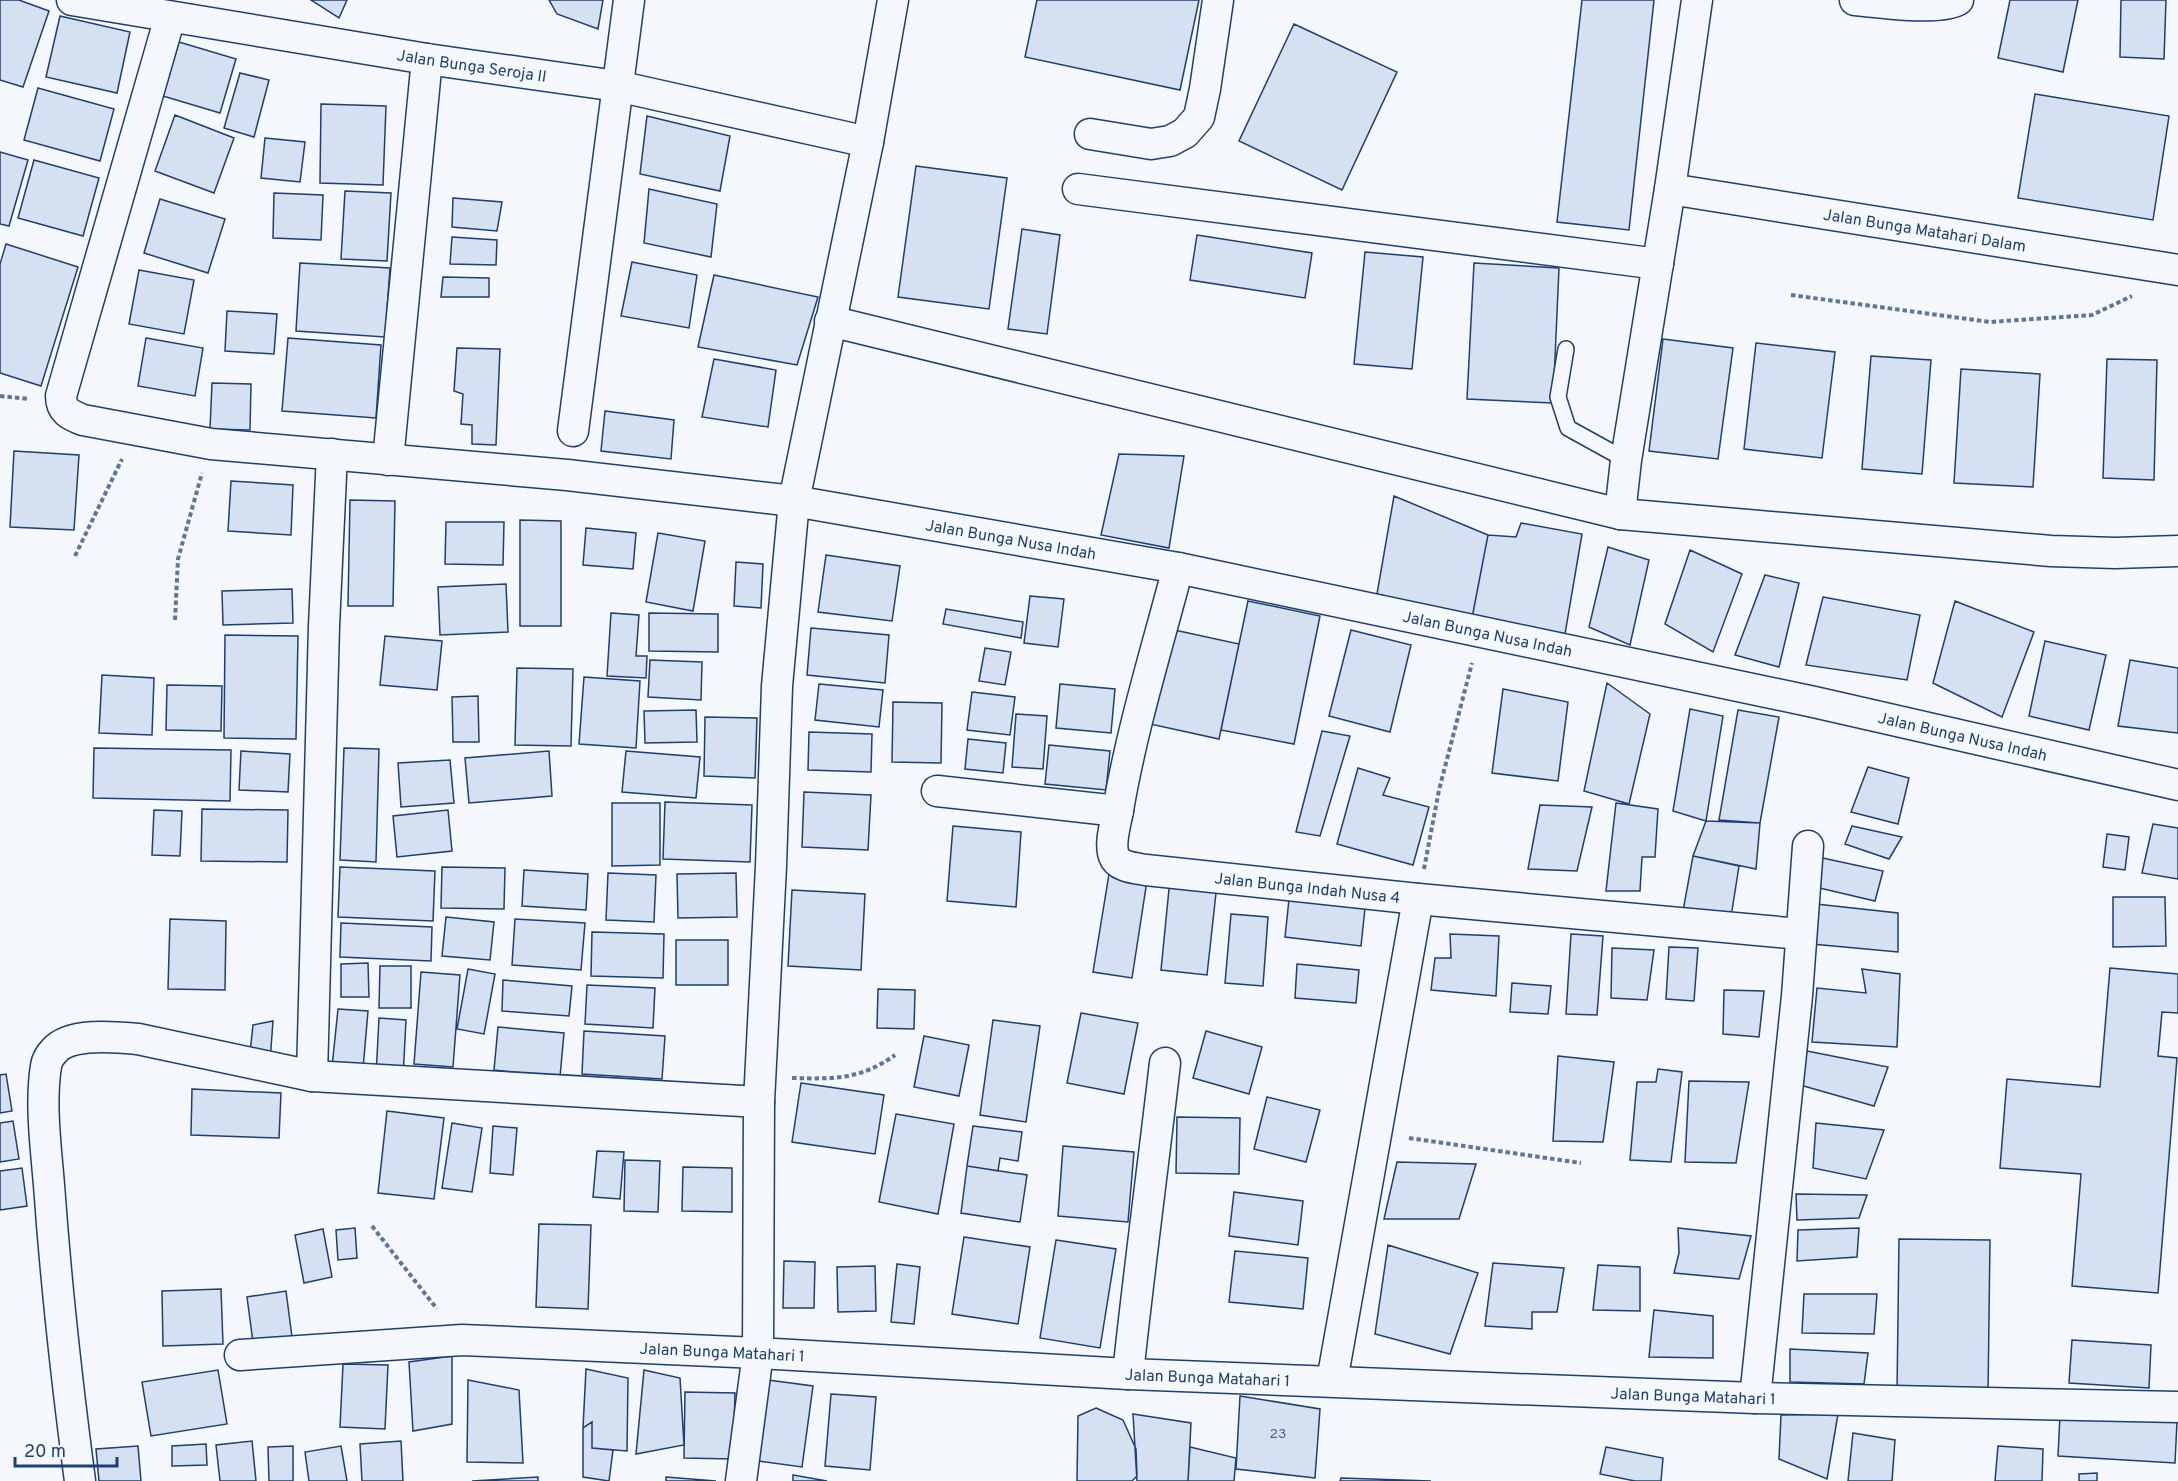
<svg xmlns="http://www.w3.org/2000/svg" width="2178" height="1481" viewBox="0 0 2178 1481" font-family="Overpass,sans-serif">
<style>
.building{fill:#d5e0f0;stroke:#1d3f73;stroke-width:1.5}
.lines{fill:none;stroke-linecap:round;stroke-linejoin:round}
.service-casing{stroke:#1d3f73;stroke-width:18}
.minor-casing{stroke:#1d3f73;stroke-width:33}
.path{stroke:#5e769c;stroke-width:4;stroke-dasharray:4.5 3;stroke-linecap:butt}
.service{stroke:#f4f7fb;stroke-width:15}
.minor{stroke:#f4f7fb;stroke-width:30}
.labels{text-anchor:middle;stroke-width:4.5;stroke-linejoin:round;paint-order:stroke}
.number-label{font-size:14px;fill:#4b6792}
.street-label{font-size:16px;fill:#1d3f73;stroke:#f4f7fb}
</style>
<rect width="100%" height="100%" fill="#f4f7fb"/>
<!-- building -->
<path class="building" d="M 0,0 L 19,0 L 49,11 L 23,87 L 0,80 Z
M 311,0 L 347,0 L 339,18 Z
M 549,0 L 603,0 L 598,29 L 557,14 Z
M 1037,0 L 1199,0 L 1180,90 L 1025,57 Z
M 1582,0 L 1654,0 L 1629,230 L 1557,222 Z
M 2010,0 L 2078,0 L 2063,72 L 1998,58 Z
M 2121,0 L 2166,0 L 2164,59 L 2120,57 Z
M 60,16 L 130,32 L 117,93 L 46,77 Z
M 1294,24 L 1397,72 L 1342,190 L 1239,141 Z
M 179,42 L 236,59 L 220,113 L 163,96 Z
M 240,73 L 269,80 L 254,137 L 224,128 Z
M 38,88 L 114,109 L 100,161 L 24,140 Z
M 2035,94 L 2169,116 L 2153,220 L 2018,198 Z
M 321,104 L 386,106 L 383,185 L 320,183 Z
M 175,115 L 234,138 L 214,193 L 155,171 Z
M 647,116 L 730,136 L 720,191 L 640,174 Z
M 265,138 L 305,142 L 300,182 L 261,178 Z
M 0,152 L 28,160 L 9,226 L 0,224 Z
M 34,160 L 99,178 L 83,236 L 18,218 Z
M 916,166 L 1007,178 L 989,309 L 898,297 Z
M 649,189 L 717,204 L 711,257 L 644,243 Z
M 345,191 L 391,193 L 387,261 L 341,259 Z
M 274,193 L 323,195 L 321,240 L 273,238 Z
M 453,198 L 502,202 L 497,231 L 452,227 Z
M 160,199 L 225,219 L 208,273 L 144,253 Z
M 1022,229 L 1060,235 L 1047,334 L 1008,329 Z
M 1197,235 L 1312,253 L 1305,298 L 1190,280 Z
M 452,237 L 497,240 L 496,265 L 450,264 Z
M 6,244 L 78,267 L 41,386 L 0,373 L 0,264 Z
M 1365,252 L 1423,257 L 1412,369 L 1354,364 Z
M 632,262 L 697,275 L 689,328 L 621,316 Z
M 300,263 L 390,268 L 385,337 L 296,331 Z
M 1474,263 L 1559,268 L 1553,403 L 1467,399 Z
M 139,270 L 194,280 L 184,334 L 129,324 Z
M 714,275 L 818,297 L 797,365 L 698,347 Z
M 443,277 L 489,278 L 489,297 L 441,297 Z
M 227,311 L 277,314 L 274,354 L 225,351 Z
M 146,338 L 203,348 L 195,396 L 138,386 Z
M 288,338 L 381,345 L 376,418 L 282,411 Z
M 1663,339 L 1733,348 L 1718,459 L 1649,451 Z
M 1756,343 L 1835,352 L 1822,458 L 1744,449 Z
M 457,348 L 500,349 L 496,445 L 472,444 L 472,425 L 461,424 L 463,394 L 454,391 Z
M 1871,356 L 1931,360 L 1922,474 L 1862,469 Z
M 714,359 L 776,370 L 768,427 L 702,417 Z
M 2107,359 L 2157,360 L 2154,480 L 2103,478 Z
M 1961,369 L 2040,374 L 2033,487 L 1954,483 Z
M 212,383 L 251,384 L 250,430 L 210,429 Z
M 605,411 L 674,420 L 671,459 L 601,451 Z
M 14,451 L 79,455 L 74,530 L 10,527 Z
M 1119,454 L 1184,456 L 1169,548 L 1101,535 Z
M 231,481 L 293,485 L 291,535 L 228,531 Z
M 1394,496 L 1488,535 L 1472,618 L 1377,594 Z
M 350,500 L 395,501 L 393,606 L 348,606 Z
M 520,520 L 561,521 L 561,626 L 520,626 Z
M 446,522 L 504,522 L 503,565 L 445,564 Z
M 1521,523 L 1582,534 L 1565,634 L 1472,618 L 1488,535 L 1516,537 Z
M 586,528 L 636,533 L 633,569 L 583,565 Z
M 658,533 L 705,541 L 693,611 L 646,602 Z
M 1608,547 L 1649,560 L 1630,645 L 1589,627 Z
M 1690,550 L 1742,574 L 1713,652 L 1665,624 Z
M 826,555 L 900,566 L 892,621 L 818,612 Z
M 736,562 L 763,564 L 761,608 L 734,606 Z
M 1765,575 L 1799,583 L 1779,667 L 1735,655 Z
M 506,584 L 508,632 L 440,635 L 438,587 Z
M 292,589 L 293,623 L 223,625 L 222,591 Z
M 1030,596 L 1064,599 L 1058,647 L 1024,643 Z
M 1823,597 L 1920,615 L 1907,680 L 1806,665 Z
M 1248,601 L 1320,616 L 1294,744 L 1221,730 Z
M 1955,601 L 2034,632 L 2002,717 L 1933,683 Z
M 946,609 L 1023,622 L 1021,638 L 943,624 Z
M 611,613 L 639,615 L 636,656 L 647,656 L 646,678 L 607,676 Z
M 649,613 L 718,614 L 718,652 L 649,651 Z
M 811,628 L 889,635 L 885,683 L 807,675 Z
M 1170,629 L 1239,644 L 1219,739 L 1150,724 Z
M 1351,630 L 1411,645 L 1390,732 L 1329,716 Z
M 225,635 L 298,636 L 296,739 L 224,738 Z
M 385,636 L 442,641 L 437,690 L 380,685 Z
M 2045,641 L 2106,655 L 2089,730 L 2029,716 Z
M 985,648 L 1011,652 L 1005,685 L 979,681 Z
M 650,660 L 702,662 L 701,700 L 648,697 Z
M 2130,660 L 2178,668 L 2178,733 L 2118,726 Z
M 517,668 L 573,669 L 571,746 L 515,745 Z
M 102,675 L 154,678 L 152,735 L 99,733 Z
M 584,677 L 640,681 L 636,748 L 579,744 Z
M 1607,683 L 1650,714 L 1629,804 L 1584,791 Z
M 819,684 L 883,690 L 879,727 L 815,720 Z
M 1060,684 L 1115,689 L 1111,733 L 1056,728 Z
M 167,685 L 222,686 L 221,731 L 166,730 Z
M 1503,689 L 1568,702 L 1558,781 L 1492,773 Z
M 972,692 L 1015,697 L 1010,735 L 967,730 Z
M 478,696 L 479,742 L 453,742 L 452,697 Z
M 893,702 L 942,703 L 941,763 L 892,762 Z
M 1690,709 L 1723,716 L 1706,821 L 1673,811 Z
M 696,710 L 697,742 L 645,743 L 644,711 Z
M 1738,710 L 1779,717 L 1760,823 L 1719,820 Z
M 1016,714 L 1047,716 L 1043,769 L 1012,767 Z
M 705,717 L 757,718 L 755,778 L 704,776 Z
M 1322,731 L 1350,736 L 1320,836 L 1296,832 Z
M 809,732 L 872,734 L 871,772 L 808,770 Z
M 968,739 L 1006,743 L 1003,773 L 965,769 Z
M 1049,745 L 1110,751 L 1106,790 L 1045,784 Z
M 94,748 L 231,750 L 230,801 L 93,798 Z
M 344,748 L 379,749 L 376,862 L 340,860 Z
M 241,751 L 290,754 L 288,792 L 239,790 Z
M 549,751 L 552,796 L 469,803 L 465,758 Z
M 626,751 L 700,757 L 696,798 L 622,792 Z
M 450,760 L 454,803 L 401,807 L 398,763 Z
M 1868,767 L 1909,778 L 1898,824 L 1851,812 Z
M 1358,768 L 1390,778 L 1383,795 L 1429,807 L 1413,865 L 1337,844 Z
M 804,792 L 871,795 L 868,850 L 802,847 Z
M 665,802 L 752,805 L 750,862 L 663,859 Z
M 612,803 L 660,803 L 660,865 L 612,866 Z
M 1616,803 L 1658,809 L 1655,857 L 1642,857 L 1640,891 L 1606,891 Z
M 1540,805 L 1592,807 L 1577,871 L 1528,869 Z
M 202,809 L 288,810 L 287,862 L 201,861 Z
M 154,810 L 182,811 L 180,856 L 152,855 Z
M 448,810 L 452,851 L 397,857 L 393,816 Z
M 1706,821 L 1760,823 L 1756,869 L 1693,856 Z
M 2153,824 L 2178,828 L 2178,879 L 2142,873 Z
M 953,826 L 1021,832 L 1016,907 L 947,901 Z
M 1852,826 L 1902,837 L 1889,859 L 1845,844 Z
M 2107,834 L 2129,837 L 2125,870 L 2103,867 Z
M 1693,856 L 1739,866 L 1731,917 L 1683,911 Z
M 1818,857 L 1883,871 L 1875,901 L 1811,886 Z
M 340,867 L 435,871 L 433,921 L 338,917 Z
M 442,867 L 505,868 L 504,909 L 441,908 Z
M 1110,868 L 1148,874 L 1132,978 L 1093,972 Z
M 524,870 L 588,874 L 586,910 L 522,906 Z
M 608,873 L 656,875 L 654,922 L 606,920 Z
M 736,873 L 737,917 L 678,918 L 677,874 Z
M 1170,879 L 1217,884 L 1207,975 L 1161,970 Z
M 792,890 L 865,894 L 861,970 L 788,966 Z
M 1290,890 L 1366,899 L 1361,946 L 1285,937 Z
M 2113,897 L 2165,897 L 2166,946 L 2113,947 Z
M 1816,904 L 1898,913 L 1898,952 L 1812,944 Z
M 1231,914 L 1268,917 L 1263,986 L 1225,983 Z
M 446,917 L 494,922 L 490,960 L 442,956 Z
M 170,919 L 226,921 L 225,990 L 168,989 Z
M 515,919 L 585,923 L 581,970 L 512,965 Z
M 341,923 L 432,927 L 431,961 L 340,957 Z
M 592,932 L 664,934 L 663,978 L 591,976 Z
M 1450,934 L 1499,936 L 1496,996 L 1431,990 L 1435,958 L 1451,958 Z
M 1571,934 L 1603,936 L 1597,1015 L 1566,1014 Z
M 676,940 L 728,940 L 728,985 L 676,985 Z
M 1669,947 L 1698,948 L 1694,1001 L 1666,999 Z
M 1612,948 L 1654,950 L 1647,1000 L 1611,998 Z
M 368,963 L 369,997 L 341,997 L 341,964 Z
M 1297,964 L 1359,970 L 1356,1003 L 1295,998 Z
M 380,966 L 411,966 L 411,1008 L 379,1008 Z
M 2110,968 L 2178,974 L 2178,1013 L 2162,1012 L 2158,1056 L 2177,1058 L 2158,1293 L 2072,1286 L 2081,1174 L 2000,1168 L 2007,1079 L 2100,1087 Z
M 468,969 L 495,974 L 484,1034 L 457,1029 Z
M 1862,969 L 1900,974 L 1897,1047 L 1812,1042 L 1817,988 L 1866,993 Z
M 421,972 L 460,975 L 453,1067 L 414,1064 Z
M 503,980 L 572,986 L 569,1016 L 502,1011 Z
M 1512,983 L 1551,986 L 1548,1014 L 1510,1012 Z
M 587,985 L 655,988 L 653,1028 L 585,1024 Z
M 878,989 L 915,990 L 914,1029 L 877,1028 Z
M 1724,990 L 1764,991 L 1759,1037 L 1723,1034 Z
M 338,1009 L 368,1011 L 363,1069 L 332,1067 Z
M 1081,1013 L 1138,1023 L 1124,1094 L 1067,1083 Z
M 379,1018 L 406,1020 L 403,1078 L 376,1076 Z
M 993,1020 L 1040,1026 L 1026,1122 L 980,1115 Z
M 273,1021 L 270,1062 L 250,1053 L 253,1025 Z
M 498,1027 L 564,1033 L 560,1077 L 494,1070 Z
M 584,1031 L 665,1036 L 662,1079 L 582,1074 Z
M 1206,1031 L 1262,1047 L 1249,1094 L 1193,1078 Z
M 924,1036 L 969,1045 L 959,1096 L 914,1087 Z
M 1807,1051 L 1888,1067 L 1874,1106 L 1800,1085 Z
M 1558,1056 L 1614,1062 L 1603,1142 L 1553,1141 Z
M 1658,1069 L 1682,1072 L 1671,1162 L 1630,1160 L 1637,1082 L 1656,1082 Z
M 6,1074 L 12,1111 L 0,1113 L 0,1075 Z
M 1689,1081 L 1749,1082 L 1736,1163 L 1685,1162 Z
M 801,1083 L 884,1095 L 875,1154 L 792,1142 Z
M 192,1089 L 281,1093 L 279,1138 L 191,1135 Z
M 1267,1097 L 1320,1110 L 1306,1162 L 1254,1149 Z
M 387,1111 L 444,1118 L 434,1199 L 378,1193 Z
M 896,1114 L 954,1124 L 938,1214 L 879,1202 Z
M 1177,1117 L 1240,1118 L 1239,1174 L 1176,1173 Z
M 13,1121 L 19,1159 L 0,1162 L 0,1123 Z
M 452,1123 L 482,1128 L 472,1192 L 442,1188 Z
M 1816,1123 L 1884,1130 L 1866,1179 L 1813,1168 Z
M 493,1126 L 517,1128 L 513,1175 L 490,1173 Z
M 973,1126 L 1022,1132 L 1018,1161 L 1000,1158 L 998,1171 L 967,1166 Z
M 1063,1146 L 1134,1152 L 1128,1222 L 1058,1216 Z
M 597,1151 L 624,1152 L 620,1199 L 593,1197 Z
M 625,1160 L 660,1161 L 658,1212 L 624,1211 Z
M 1397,1162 L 1476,1164 L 1459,1219 L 1384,1219 Z
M 967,1166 L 1027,1175 L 1020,1222 L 961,1213 Z
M 683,1167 L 732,1168 L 732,1212 L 682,1211 Z
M 22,1168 L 27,1206 L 0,1210 L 0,1171 Z
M 1234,1192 L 1303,1201 L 1298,1245 L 1229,1236 Z
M 1796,1194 L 1867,1195 L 1859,1218 L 1797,1220 Z
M 539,1224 L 591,1225 L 588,1309 L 536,1307 Z
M 355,1228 L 357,1258 L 338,1260 L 336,1230 Z
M 1678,1228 L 1751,1236 L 1739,1279 L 1674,1273 L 1679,1253 Z
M 1859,1228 L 1857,1257 L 1797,1261 L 1798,1230 Z
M 323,1229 L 332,1277 L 304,1283 L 295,1235 Z
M 964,1237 L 1030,1247 L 1018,1324 L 952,1314 Z
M 1899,1239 L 1990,1240 L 1988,1395 L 1897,1393 Z
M 1056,1240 L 1116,1249 L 1100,1348 L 1040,1338 Z
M 1388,1245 L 1478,1273 L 1450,1354 L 1375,1334 Z
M 1235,1251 L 1308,1258 L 1303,1309 L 1229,1302 Z
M 784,1261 L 815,1262 L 814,1308 L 783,1308 Z
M 1493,1263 L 1564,1268 L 1557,1312 L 1532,1312 L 1532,1329 L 1485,1326 Z
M 897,1264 L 920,1267 L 914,1324 L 891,1322 Z
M 1598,1265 L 1640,1267 L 1640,1311 L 1593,1310 Z
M 875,1266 L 876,1311 L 838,1312 L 837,1267 Z
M 221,1289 L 223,1344 L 163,1346 L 162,1291 Z
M 286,1291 L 293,1345 L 254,1350 L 247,1297 Z
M 1804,1294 L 1877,1294 L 1874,1334 L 1802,1333 Z
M 1654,1310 L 1713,1316 L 1713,1358 L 1649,1357 Z
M 2072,1340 L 2151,1345 L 2149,1388 L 2069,1383 Z
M 1790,1349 L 1868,1353 L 1864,1384 L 1790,1382 Z
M 452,1356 L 452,1424 L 413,1431 L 409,1362 Z
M 343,1364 L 388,1365 L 385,1429 L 340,1427 Z
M 586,1369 L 628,1378 L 627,1451 L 592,1448 L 592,1422 L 583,1428 Z
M 218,1370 L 227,1424 L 151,1436 L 142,1382 Z
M 644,1370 L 680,1378 L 684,1445 L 636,1454 Z
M 468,1380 L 519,1390 L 523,1463 L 467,1462 Z
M 768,1380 L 813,1386 L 802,1467 L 758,1461 Z
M 685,1392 L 735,1393 L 733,1459 L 684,1458 Z
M 831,1394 L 876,1397 L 870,1470 L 825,1466 Z
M 1240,1396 L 1320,1409 L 1315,1478 L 1236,1469 Z
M 1096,1408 L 1123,1420 L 1136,1449 L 1137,1476 L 1132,1481 L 1077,1481 L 1078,1416 Z
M 1133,1414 L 1191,1423 L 1188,1481 L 1137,1481 Z
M 1838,1414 L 1827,1479 L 1779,1459 L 1781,1415 Z
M 2060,1415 L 2177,1422 L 2175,1463 L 2058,1456 Z
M 592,1422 L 592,1448 L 613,1450 L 609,1481 L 583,1477 L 583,1428 Z
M 1853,1433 L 1895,1440 L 1892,1481 L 1848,1481 Z
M 252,1441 L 256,1481 L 220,1481 L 216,1445 Z
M 401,1441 L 403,1481 L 362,1481 L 360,1444 Z
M 206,1444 L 207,1465 L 172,1466 L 172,1446 Z
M 138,1446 L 141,1481 L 99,1481 L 96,1449 Z
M 293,1446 L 293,1481 L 269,1481 L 268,1447 Z
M 341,1446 L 347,1481 L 309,1481 L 305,1452 Z
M 1998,1446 L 2043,1449 L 2042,1481 L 1995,1481 Z
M 1190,1447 L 1236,1458 L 1234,1481 L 1188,1481 Z
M 1606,1447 L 1663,1458 L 1661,1481 L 1635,1481 L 1600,1474 Z
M 2097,1473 L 2097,1481 L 2079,1481 L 2079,1474 Z
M 793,1475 L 827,1481 L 793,1481 Z
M 538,1477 L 538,1481 L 472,1481 Z
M 666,1477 L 716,1481 L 666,1481 Z
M 1341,1478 L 1431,1481 L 1340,1481 Z"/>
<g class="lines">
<defs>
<path id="service" d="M 1566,349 L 1558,397 L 1568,428 L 1626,460"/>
<g id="minor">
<path id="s1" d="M 72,0 L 427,59 L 617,86 L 868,142"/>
<path d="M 1855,0 C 1879,2 1939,11 1958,0"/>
<path id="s2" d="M 170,17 L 61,396 C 61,411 70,415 83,420 L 211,444 L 567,475 L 794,501 L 1178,568 L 1814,702 L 2178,785"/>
<path d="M 1090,134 L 1151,144 L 1170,141 L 1185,133 L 1199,117 L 1205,89 L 1218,0"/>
<path d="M 1078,189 L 1658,264"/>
<path id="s3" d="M 1670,189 L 2178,270"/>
<path d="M 830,321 L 1620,514 L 2051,551 L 2115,553 L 2178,551"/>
<path d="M 573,431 L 629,0"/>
<path d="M 388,460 L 427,59"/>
<path d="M 1620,514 L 1626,460 L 1670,189 L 1697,0"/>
<path id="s4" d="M 1178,568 C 1157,648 1132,728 1118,810 C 1116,823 1109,843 1114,856 C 1118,867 1135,868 1146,870 L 1418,899 L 1800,934"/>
<path d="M 937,791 L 1118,811"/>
<path d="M 312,1076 L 324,626 L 332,454"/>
<path id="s5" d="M 240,1355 L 462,1340 L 758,1353 L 1128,1374 L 1488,1388 L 1755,1398 L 2178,1407"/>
<path d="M 1128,1374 C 1139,1270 1153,1167 1165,1063"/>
<path d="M 1332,1381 L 1418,899"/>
<path d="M 1755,1398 L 1797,996 L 1808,846"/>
<path d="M 80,1481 C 67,1383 56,1284 49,1185 C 46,1148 40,1104 46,1066 C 47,1060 50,1055 54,1051 C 70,1032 116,1037 138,1039 L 312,1076 L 759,1102"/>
<path d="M 741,1481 L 758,1353 L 759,1102 L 771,866 L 777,686 L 794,501 L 868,142 L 893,0"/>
</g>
</defs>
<!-- service casing -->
<use href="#service" class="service-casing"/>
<!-- minor casing -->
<use href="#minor" class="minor-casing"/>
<!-- path -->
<path class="path" d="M 1791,295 L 1990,322 L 2092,315 L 2132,296
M 0,396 L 29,399
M 75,556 L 122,459
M 175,620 L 178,559 L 202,473
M 1424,869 L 1439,790 L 1472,663
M 792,1078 C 833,1079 860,1080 895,1055
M 1409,1138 L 1581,1163
M 372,1226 L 437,1309"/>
<!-- service -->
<use href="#service" class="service"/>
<!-- minor -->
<use href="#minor" class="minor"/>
</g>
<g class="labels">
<!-- number labels -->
<g class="number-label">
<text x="1278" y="1438">23</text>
</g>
<!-- street labels -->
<g class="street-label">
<text dy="6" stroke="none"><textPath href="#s1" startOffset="405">Jalan Bunga Seroja II</textPath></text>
<text dy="6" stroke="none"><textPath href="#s3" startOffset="258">Jalan Bunga Matahari Dalam</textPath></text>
<text dy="6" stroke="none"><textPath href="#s2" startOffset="1366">Jalan Bunga Nusa Indah</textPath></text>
<text dy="6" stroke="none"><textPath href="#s2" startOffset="1852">Jalan Bunga Nusa Indah</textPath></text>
<text dy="6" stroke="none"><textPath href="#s2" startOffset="2338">Jalan Bunga Nusa Indah</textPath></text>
<text dy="6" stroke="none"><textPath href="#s4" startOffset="495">Jalan Bunga Indah Nusa 4</textPath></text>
<text dy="6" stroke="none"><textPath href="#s5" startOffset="483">Jalan Bunga Matahari 1</textPath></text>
<text dy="6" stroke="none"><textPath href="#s5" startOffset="969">Jalan Bunga Matahari 1</textPath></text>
<text dy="6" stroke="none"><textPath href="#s5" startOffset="1455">Jalan Bunga Matahari 1</textPath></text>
</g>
</g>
<!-- scale -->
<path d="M15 1457v9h102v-9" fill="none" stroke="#1d3f73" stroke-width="3"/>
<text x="24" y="1457" font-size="18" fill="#1d3f73" stroke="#f4f7fb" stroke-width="4.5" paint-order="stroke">20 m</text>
</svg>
